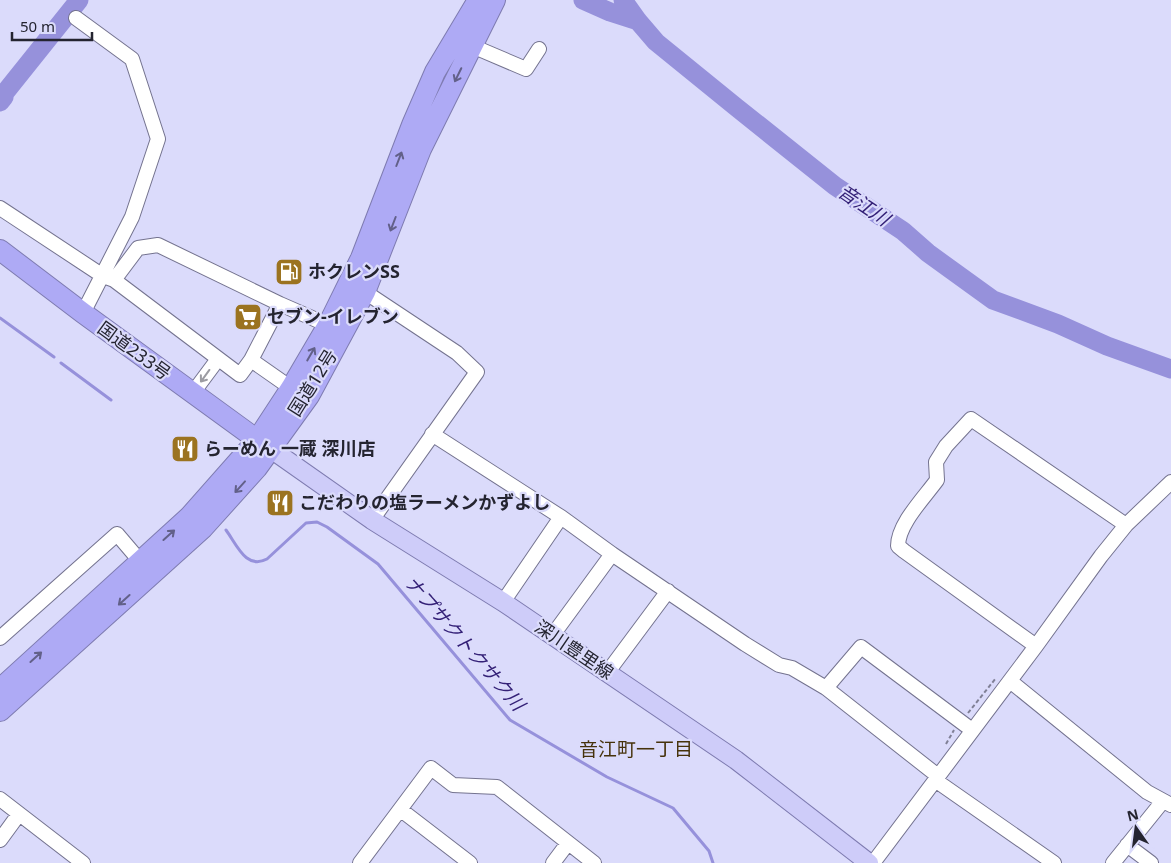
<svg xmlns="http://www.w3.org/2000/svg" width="1171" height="863" viewBox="0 0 1171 863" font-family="'Noto Sans','Noto Sans JP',sans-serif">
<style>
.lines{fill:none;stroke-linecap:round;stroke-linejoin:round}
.stream{stroke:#9691db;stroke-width:3}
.river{stroke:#9691db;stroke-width:19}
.minor-casing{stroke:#74738f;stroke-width:16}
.major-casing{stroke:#7e7bb0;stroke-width:20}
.highway-casing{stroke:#7e7bb0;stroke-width:22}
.path{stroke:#808096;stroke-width:2;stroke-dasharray:4 2.5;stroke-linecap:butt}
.minor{stroke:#fff;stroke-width:14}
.major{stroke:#ceccf9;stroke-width:18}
.highway{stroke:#aeaaf5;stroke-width:20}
.oneway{stroke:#626089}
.oneway2{stroke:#9c9ca2}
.labels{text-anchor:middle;stroke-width:4.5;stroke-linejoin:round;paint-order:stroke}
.poi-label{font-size:18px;font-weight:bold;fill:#242430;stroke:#dbdbfb;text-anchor:start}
.street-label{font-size:18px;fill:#242430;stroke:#dbdbfb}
.water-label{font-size:19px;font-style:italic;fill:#342177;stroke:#dbdbfb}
.neighbourhood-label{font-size:19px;fill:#46320b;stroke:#dbdbfb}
</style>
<rect width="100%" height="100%" fill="#dbdbfb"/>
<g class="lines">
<!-- stream -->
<path class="stream" d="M 0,318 L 54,357
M 61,363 L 111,400
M 226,530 C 237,545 246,570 267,559 L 306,523 L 317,522 L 327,527 L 378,564 L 510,720 L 607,777 L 673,808 L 709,851 L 713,863"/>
<!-- river -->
<path class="river" d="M 583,0 L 610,12 L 638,21
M 623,0 L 638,21 L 656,42 L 736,107 L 835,186 L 903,231 L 928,253 L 993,300 L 1058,324 L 1107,346 L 1171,369
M 0,102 L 4,97 L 3,95 L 79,0"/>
<defs>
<path id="minor" d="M 76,18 L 132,59 L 158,139 L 132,217 L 83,313
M 472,46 L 526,69 L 539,49
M 0,208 L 103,276 L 114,280 L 240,375 L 251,360 L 280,304
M 114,280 L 138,248 L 158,245 L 280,304 L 328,325
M 365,292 L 457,353 L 477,372 L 372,520
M 251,360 L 291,388
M 192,394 L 218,359
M 432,434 L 561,517 L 612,554 L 745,644 L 779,665 L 792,668 L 826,688 L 938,776
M 503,602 L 561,517
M 552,636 L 612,554
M 0,638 L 117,534 L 140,561
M 1036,646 L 904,551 L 898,546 C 898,524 924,498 937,480 L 936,462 L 946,446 L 971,419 L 1126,525
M 607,673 L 668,591
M 1010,681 L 1147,792 L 1171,805
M 826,688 L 861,647 L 972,730
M 935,780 L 1054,863
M 0,799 L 83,863
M 401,810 L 470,863
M 0,840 L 19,814
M 1127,845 L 1151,863
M 360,863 L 431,768 L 453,785 L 497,787 L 594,863
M 553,863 L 568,843
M 873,863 L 1036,646 L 1101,556 L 1126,525 L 1171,482
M 1113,863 L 1163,801"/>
<path id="major" d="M 271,449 L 372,520 L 503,602 L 736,760 L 869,863"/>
<path id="highway" d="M 0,250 L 83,313 L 267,447
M 0,689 L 189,517 L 257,440 L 291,388 L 328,325 L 361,258 L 412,125 L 435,72 L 478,0
M 0,711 L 203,528 L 257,468 L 309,396 L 365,292 L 421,149 L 495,0"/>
</defs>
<!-- minor casing -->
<use href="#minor" class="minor-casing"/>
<!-- major casing -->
<use href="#major" class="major-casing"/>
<!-- highway casing -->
<use href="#highway" class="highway-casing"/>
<!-- path -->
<path class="path" d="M 968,713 L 996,678
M 946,744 L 954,730"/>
<!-- minor -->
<use href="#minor" class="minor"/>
<!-- major -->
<use href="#major" class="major"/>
<!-- highway -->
<use href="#highway" class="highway"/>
</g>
<!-- one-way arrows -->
<defs><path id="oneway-shaft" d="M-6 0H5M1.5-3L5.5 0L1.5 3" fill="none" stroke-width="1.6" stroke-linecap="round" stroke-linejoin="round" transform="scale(1.25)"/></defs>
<g class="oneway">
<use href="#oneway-shaft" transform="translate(458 75) rotate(116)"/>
<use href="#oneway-shaft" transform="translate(399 159) rotate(-69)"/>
<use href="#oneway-shaft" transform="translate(393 224) rotate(111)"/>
<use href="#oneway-shaft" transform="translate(311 354) rotate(-60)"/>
<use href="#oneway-shaft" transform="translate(240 487) rotate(132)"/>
<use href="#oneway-shaft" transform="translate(169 535) rotate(-42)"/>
<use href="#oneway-shaft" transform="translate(124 600) rotate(138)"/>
<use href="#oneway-shaft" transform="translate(36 657) rotate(-42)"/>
</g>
<use class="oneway2" href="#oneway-shaft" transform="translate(205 376) rotate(126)"/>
<!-- icons -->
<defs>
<symbol id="fuel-square" viewBox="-11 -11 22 22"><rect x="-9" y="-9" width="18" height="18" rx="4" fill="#9b7320" stroke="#dbdbfb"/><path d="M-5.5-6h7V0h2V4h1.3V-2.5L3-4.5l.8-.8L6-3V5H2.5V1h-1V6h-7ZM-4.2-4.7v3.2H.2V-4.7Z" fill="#fff"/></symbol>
<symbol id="supermarket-square" viewBox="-11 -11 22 22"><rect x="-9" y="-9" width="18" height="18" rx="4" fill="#9b7320" stroke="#dbdbfb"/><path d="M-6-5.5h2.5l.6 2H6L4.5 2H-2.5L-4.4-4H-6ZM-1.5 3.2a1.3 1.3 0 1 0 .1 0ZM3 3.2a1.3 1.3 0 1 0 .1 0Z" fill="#fff"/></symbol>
<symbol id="restaurant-square" viewBox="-11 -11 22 22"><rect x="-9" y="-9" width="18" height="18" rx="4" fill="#9b7320" stroke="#dbdbfb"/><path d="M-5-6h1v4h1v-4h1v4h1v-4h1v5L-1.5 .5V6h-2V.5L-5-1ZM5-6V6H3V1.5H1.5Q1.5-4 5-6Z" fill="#fff"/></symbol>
</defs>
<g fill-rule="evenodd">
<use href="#fuel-square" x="273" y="256" width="32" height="32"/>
<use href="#supermarket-square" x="232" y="301" width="32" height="32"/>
<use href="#restaurant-square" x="169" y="433" width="32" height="32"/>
<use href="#restaurant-square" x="264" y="487" width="32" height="32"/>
</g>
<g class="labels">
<!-- poi labels -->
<g class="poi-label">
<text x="308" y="278">ホクレンSS</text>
<text x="267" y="323">セブン-イレブン</text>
<text x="204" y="455">らーめん 一蔵 深川店</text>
<text x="299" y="509">こだわりの塩ラーメンかずよし</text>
</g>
<!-- street labels -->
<g class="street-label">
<text transform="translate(134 351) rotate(36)" y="6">国道233号</text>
<text transform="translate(313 383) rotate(-58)" y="6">国道12号</text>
<text transform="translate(574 650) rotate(34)" y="6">深川豊里線</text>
</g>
<!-- water labels -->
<g class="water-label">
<text transform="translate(864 205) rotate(34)" y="7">音江川</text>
<text transform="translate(465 643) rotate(49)" y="7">ナプサクトクサク川</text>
</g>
<!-- neighbourhood labels -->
<g class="neighbourhood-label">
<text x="636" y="756">音江町一丁目</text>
</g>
</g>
<!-- north arrow -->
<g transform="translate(1136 828) rotate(346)" stroke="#dbdbfb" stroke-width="4" paint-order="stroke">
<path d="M0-4L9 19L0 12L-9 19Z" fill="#242430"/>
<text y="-8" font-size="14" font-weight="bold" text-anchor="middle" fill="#242430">N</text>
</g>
<!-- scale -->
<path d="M12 32v8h80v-8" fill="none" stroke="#242430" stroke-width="2.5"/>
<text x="20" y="32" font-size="15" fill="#242430" stroke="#dbdbfb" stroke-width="4" paint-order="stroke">50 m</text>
</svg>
